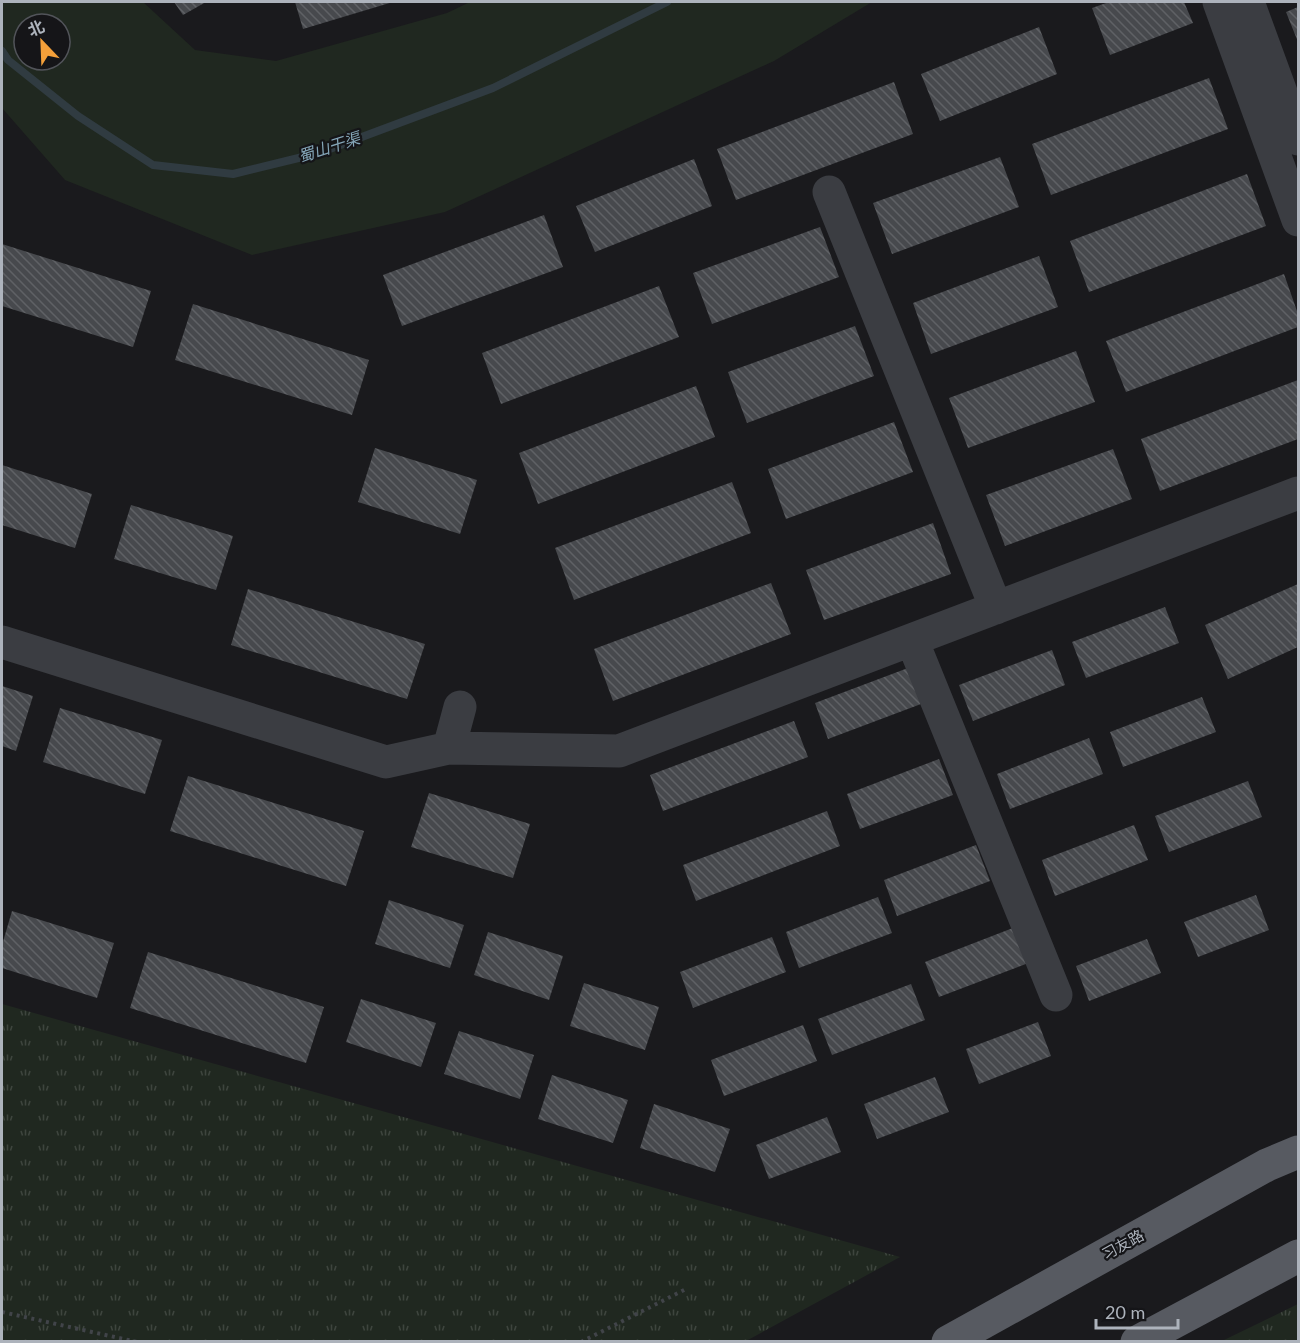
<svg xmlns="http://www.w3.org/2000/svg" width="1300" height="1343" viewBox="0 0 1300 1343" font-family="Lato,'Noto Sans SC',sans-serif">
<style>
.grass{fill:url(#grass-tufts)}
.green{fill:#202820;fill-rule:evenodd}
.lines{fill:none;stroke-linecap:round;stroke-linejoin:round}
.stream{stroke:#303b41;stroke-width:8}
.building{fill:url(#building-back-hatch)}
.path{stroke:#414449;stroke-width:4;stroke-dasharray:3 4.5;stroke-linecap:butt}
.minor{stroke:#3b3d42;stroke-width:33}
.major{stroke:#575a61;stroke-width:33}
.labels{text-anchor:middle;stroke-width:4.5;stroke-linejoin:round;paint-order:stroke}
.street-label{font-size:15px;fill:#adb3bc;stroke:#151518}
.water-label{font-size:16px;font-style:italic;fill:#84a5b7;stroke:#151518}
</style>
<defs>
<pattern id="grass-tufts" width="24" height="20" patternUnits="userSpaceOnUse" patternTransform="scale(1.5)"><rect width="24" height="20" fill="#202820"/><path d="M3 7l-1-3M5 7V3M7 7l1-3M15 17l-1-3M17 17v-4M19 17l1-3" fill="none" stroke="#3e453e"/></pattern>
<pattern id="building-back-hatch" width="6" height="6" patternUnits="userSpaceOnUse" patternTransform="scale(1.5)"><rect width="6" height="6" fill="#47494d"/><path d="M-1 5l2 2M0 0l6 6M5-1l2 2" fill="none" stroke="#5f6165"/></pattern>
</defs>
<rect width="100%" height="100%" fill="#1a1a1d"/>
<!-- grass -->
<path class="grass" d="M 2,1004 L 900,1257 L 746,1341 L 2,1341 Z
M 1298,1304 L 1298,1341 L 1222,1341 Z"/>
<!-- green -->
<path class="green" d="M 2,2 L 143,2 L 195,50 L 276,61 L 447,13 L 470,2 L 872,2 L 774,61 L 445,212 L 252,255 L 65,180 L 2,108 ZM 24,24 L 60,24 L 60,60 L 24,60 Z"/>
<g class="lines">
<!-- stream -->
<path class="stream" d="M 2,51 L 8,60 L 78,116 L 153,165 L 233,174 L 319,153 L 493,88 L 667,2"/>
</g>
<!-- building -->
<path class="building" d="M 174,2 L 206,2 L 183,15 Z
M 295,2 L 393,2 L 303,29 Z
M 1109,2 L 1184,2 L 1193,23 L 1110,55 L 1092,8 Z
M 1298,7 L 1298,42 L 1286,12 Z
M 1039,27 L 1057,74 L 940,121 L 921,74 Z
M 1209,78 L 1228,129 L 1051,195 L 1032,144 Z
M 894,82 L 913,134 L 736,200 L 717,149 Z
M 1000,157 L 1019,207 L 892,254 L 873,203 Z
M 694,159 L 712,206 L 595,252 L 576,206 Z
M 1247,174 L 1266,226 L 1089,292 L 1070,241 Z
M 544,215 L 563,267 L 402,326 L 383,275 Z
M 820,227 L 839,277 L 712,324 L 693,273 Z
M 2,244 L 151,291 L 133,347 L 2,306 Z
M 1039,256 L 1058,307 L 931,354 L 913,303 Z
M 1284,274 L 1298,314 L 1298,327 L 1126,392 L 1106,341 Z
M 659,286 L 679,337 L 501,404 L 482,353 Z
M 193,304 L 369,360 L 352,415 L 175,360 Z
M 855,326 L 874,376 L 747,423 L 728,372 Z
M 1076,351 L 1095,402 L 968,448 L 949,398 Z
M 1298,380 L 1298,439 L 1160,491 L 1141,439 Z
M 696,386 L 715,437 L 538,504 L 519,453 Z
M 894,422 L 913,472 L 786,519 L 768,469 Z
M 375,448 L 477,480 L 460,534 L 358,502 Z
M 1113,449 L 1132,499 L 1005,546 L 986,495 Z
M 2,465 L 92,494 L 75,548 L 2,525 Z
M 732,482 L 751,533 L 574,600 L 555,548 Z
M 131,505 L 233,536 L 216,590 L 114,559 Z
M 933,523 L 951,574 L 824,620 L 806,570 Z
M 771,583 L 791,634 L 613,701 L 594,649 Z
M 1298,584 L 1298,647 L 1228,679 L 1205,625 Z
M 248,589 L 425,644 L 407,699 L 231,645 Z
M 1165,607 L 1179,643 L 1086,678 L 1072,642 Z
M 1052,650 L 1065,685 L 973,721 L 959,685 Z
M 908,668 L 921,704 L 828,739 L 815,703 Z
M 2,686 L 33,696 L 16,751 L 2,746 Z
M 1202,697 L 1216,732 L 1123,767 L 1110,732 Z
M 60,708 L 162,740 L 145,794 L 43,762 Z
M 794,721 L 808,757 L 663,811 L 650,775 Z
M 1089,738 L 1103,774 L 1010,809 L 997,774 Z
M 939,759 L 953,795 L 860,829 L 847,794 Z
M 188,776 L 364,831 L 346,886 L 170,831 Z
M 1248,781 L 1262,817 L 1169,852 L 1155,816 Z
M 429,793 L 530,824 L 513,878 L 411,847 Z
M 827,811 L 840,846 L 696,901 L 683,865 Z
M 1134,825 L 1148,860 L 1055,896 L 1042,860 Z
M 976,845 L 990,881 L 897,916 L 884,880 Z
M 1256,895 L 1269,930 L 1198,957 L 1184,922 Z
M 878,897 L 892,933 L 799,968 L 786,932 Z
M 389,900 L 464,925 L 450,968 L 375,944 Z
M 12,911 L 114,943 L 97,998 L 2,968 L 2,945 Z
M 1018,926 L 1031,962 L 939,997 L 925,962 Z
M 488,932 L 563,956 L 549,1000 L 474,975 Z
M 772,937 L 786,972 L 693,1008 L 680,972 Z
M 1147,939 L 1161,973 L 1089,1001 L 1076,966 Z
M 148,952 L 324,1007 L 306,1063 L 130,1008 Z
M 584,983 L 659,1007 L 645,1050 L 570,1026 Z
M 911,984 L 925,1020 L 832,1055 L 818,1019 Z
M 361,999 L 436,1023 L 421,1067 L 346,1042 Z
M 1038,1022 L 1051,1056 L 979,1084 L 966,1049 Z
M 803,1025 L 817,1061 L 724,1096 L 711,1060 Z
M 459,1031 L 534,1055 L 520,1099 L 444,1074 Z
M 552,1075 L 628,1100 L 613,1143 L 538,1119 Z
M 935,1077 L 949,1112 L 877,1139 L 864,1104 Z
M 654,1104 L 730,1129 L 715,1172 L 640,1148 Z
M 827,1117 L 841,1152 L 769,1179 L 756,1145 Z"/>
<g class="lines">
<!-- path -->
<path class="path" d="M 2,1312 L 137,1342
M 581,1342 L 686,1289"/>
<!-- minor -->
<path class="minor" d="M 1219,2 L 1298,220
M 1248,2 L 1298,139
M 829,192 L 996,608
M 912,640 L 1056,995
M 2,642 L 386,762 L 449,748 L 619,751 L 1298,493
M 449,748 L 460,707"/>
<!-- major -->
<path class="major" d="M 948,1342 L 1267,1165 L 1298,1152
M 1137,1342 L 1298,1256"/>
</g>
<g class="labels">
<!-- street labels -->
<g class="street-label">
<text transform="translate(1123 1245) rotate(-29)" y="5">习友路</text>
</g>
<!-- water labels -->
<g class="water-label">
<text transform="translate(329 147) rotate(-18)" y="6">蜀山干渠</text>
</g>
</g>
<!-- border -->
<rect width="1300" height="1343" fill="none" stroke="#adb3bc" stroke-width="6"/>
<!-- north arrow -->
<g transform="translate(42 42) rotate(337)"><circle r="28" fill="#151518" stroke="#52545a" stroke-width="1.5"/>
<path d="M0-4.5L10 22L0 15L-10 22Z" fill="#f4a03a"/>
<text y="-9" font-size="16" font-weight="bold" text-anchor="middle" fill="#adb3bc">北</text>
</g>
<!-- scale -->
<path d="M1096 1319v9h82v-9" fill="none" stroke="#adb3bc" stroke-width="3"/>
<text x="1105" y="1319" font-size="18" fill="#adb3bc" stroke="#151518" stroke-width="4.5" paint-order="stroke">20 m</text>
</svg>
